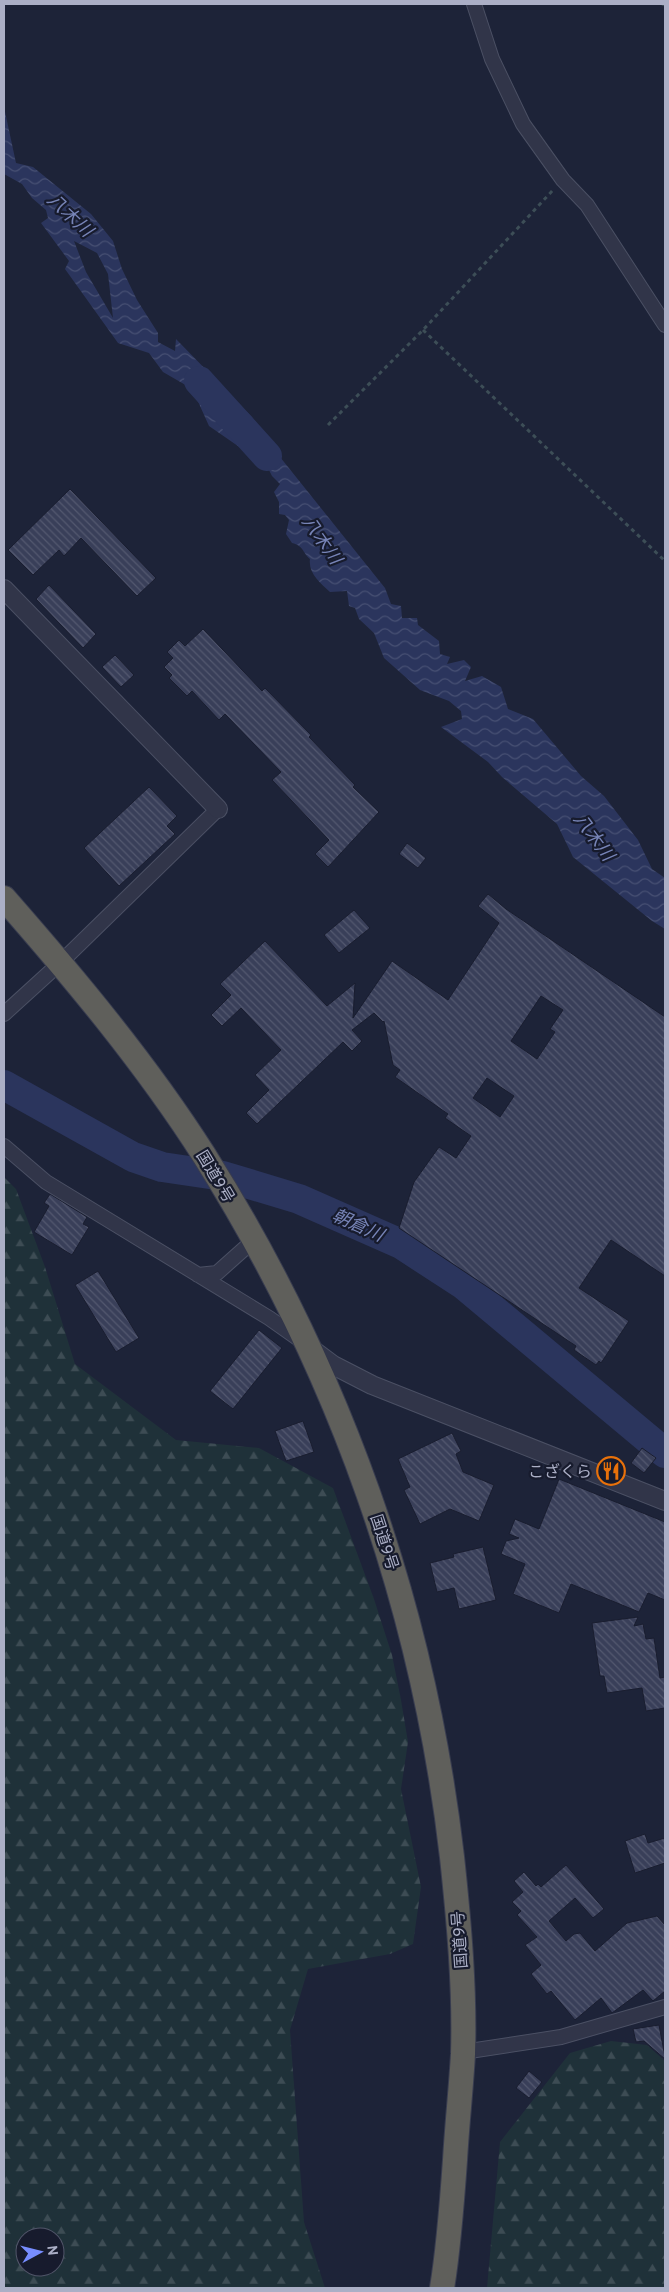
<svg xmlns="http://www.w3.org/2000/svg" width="669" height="2292" viewBox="0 0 669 2292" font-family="Overpass,'Noto Sans JP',sans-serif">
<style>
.forest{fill:url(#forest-firs);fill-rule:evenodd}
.water{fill:url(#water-waves);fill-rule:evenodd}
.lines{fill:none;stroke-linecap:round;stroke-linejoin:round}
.river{stroke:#2b355d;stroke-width:30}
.building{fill:url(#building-back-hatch);stroke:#191d2f;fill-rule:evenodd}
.minor-casing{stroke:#4b5064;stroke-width:16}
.tertiary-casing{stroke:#4b5064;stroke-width:20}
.trunk-casing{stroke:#393d50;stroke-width:26}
.path{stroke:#3d4e57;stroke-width:3;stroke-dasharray:4 4;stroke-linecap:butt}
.minor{stroke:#313549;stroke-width:14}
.tertiary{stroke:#313549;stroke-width:18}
.trunk{stroke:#5f5f5b;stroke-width:24}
.labels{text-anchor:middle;stroke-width:4.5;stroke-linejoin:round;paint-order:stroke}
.street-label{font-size:16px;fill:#abafc6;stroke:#171b2d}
.poi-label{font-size:16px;fill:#abafc6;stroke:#171b2d;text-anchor:end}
.water-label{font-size:18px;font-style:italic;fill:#7784b7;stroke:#171b2d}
</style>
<defs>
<pattern id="forest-firs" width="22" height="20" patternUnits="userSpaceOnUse" patternTransform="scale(1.25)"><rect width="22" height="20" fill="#1f3139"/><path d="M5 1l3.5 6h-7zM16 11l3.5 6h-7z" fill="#3d4c54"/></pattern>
<pattern id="water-waves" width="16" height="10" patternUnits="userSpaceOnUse" patternTransform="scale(1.25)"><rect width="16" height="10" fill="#2b355d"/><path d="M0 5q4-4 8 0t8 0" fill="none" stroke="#475073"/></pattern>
<pattern id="building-back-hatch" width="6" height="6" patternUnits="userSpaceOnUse" patternTransform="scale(1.25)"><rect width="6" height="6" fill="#393f59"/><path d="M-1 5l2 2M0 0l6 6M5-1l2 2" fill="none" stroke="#53586f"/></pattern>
</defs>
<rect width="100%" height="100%" fill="#1d2338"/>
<!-- forest -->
<path class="forest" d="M 4,1177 L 16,1189 L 45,1267 L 75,1364 L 176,1440 L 259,1448 L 333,1488 L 374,1599 L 392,1655 L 401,1700 L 408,1742 L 401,1789 L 421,1887 L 413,1944 L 390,1954 L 308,1969 L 290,2030 L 304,2222 L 325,2288 L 4,2288 ZM 25,2237 L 55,2237 L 55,2267 L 25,2267 Z
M 611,2041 L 647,2045 L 665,2061 L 665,2288 L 487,2288 L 500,2142 L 570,2053 Z"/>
<!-- water -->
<path class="water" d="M 4,107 L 16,163 L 33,167 L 91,214 L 113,241 L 122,269 L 137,300 L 158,333 L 158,342 L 175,351 L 176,339 L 252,417 L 280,457 L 385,588 L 391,604 L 401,606 L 402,618 L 417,618 L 418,625 L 439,641 L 440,654 L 450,657 L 447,664 L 464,660 L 471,667 L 465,681 L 482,676 L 501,687 L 508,709 L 533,719 L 581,776 L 604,796 L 638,840 L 652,869 L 665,878 L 665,929 L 652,921 L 573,857 L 557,824 L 502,777 L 488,762 L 441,727 L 462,719 L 461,711 L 449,701 L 420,690 L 384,658 L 374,633 L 359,619 L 355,608 L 349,606 L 347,591 L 330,592 C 320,583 308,573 310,559 C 302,552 304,546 292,543 L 286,534 L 289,520 L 285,515 L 279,514 L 279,502 L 274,492 L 280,484 L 272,476 L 267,466 L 209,426 L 196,397 L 189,387 L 163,372 L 149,353 L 118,343 L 65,269 L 69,261 L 41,223 L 48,218 L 46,210 L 32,198 L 22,184 L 4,174 ZM 74,241 L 97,253 L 108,274 L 113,318 L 86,272 ZM 220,411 L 232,411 L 244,426 L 229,428 L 221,422 Z"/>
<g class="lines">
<!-- river -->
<path class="river" d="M 199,381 L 267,456
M 4,1085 L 133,1157 L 162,1167 L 223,1176 L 299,1199 L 401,1244 L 464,1285 L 665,1453"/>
</g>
<!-- building -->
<path class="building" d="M 70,489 L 156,578 L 137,596 L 81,538 L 64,556 L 59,550 L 33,575 L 8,550 Z
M 49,585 L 96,634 L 83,648 L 36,599 Z
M 203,629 L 262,691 L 265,688 L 311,735 L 309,737 L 355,785 L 353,787 L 379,812 L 328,867 L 315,854 L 329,840 L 272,780 L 281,772 L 225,714 L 219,720 L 192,691 L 187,696 L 169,678 L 172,675 L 164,667 L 173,658 L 167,652 L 179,640 L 185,646 Z
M 115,655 L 134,675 L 121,687 L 102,667 Z
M 149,787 L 177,816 L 167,826 L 175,834 L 119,886 L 84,848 Z
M 407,843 L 426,858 L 418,868 L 399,854 Z
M 488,894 L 506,909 L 665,1017 L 665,1276 L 611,1240 L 579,1288 L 629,1321 L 601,1363 L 599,1361 L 596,1365 L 574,1350 L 576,1346 L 399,1228 L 414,1182 L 439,1147 L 456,1158 L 471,1136 L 445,1118 L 448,1114 L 395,1077 L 400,1070 L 393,1065 L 384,1021 L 383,1022 L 374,1013 L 352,1030 L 362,1041 L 352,1051 L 343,1042 L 257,1124 L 246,1113 L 269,1090 L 255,1075 L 281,1050 L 241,1008 L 222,1026 L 211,1015 L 231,995 L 220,984 L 265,941 L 327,1006 L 355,983 L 353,1018 L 392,961 L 448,1000 L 499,923 L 478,906 ZM 541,996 L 563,1010 L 550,1029 L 555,1032 L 537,1059 L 511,1041 ZM 487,1078 L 514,1096 L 500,1117 L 473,1098 Z
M 354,910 L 370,928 L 339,953 L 324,935 Z
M 50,1194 L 87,1217 L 83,1224 L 89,1227 L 72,1255 L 34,1232 L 49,1206 L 44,1203 Z
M 98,1271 L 139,1338 L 116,1352 L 75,1285 Z
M 259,1330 L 282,1348 L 233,1409 L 210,1391 Z
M 303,1421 L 314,1452 L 286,1461 L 275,1431 Z
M 452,1433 L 461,1451 L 456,1454 L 463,1472 L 494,1485 L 479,1521 L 450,1509 L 420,1524 L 404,1490 L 410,1487 L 398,1459 Z
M 642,1448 L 656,1458 L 644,1473 L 631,1463 Z
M 559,1479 L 665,1522 L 665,1600 L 648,1593 L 639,1612 L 571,1584 L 559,1613 L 513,1594 L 525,1564 L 501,1554 L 506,1541 L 519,1538 L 509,1534 L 515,1519 L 539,1529 Z
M 483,1547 L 496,1600 L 459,1609 L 454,1588 L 437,1592 L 430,1563 L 454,1557 L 453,1554 Z
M 638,1617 L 634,1626 L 643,1624 L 646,1639 L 654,1638 L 660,1678 L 665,1677 L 665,1708 L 646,1711 L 642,1688 L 607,1693 L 604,1676 L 600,1676 L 592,1623 Z
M 645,1834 L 648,1843 L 665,1838 L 665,1863 L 635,1873 L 625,1841 Z
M 566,1865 L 604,1909 L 593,1918 L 575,1898 L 549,1921 L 566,1941 L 574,1934 L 580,1933 L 595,1951 L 627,1923 L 657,1916 L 665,1925 L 665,1991 L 653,2001 L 643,1990 L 612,2013 L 601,1998 L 575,2020 L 551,1991 L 547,1994 L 531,1974 L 541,1965 L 525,1945 L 537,1937 L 517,1915 L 521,1911 L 512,1902 L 523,1892 L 514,1881 L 524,1872 L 536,1886 L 538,1884 L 541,1887 Z
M 659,2025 L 665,2057 L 665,2059 L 644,2041 L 636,2042 L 633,2029 Z
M 529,2071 L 542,2082 L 529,2098 L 516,2088 Z"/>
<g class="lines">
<defs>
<path id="minor" d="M 474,4 L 492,59 L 523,124 L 563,180 L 587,205 L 665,325
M 4,1014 L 60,963 L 218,809
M 4,1146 L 46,1182 L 269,1318 L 303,1342
M 198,1275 L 217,1273 L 254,1240
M 463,2052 L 561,2037 L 665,2007"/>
<path id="tertiary" d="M 4,589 L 218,809
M 309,1347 L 333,1365 L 372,1385 L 665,1501"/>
<path id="trunk" d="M 4,898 C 75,979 146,1064 204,1155 C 339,1369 423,1606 452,1857 C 459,1922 465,1989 463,2054 C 461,2089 457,2125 455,2160 C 452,2203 449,2246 442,2288"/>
</defs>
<!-- minor casing -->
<use href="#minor" class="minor-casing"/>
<!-- tertiary casing -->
<use href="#tertiary" class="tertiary-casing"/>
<!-- trunk casing -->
<use href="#trunk" class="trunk-casing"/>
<!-- path -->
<path class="path" d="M 662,4 L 665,5
M 423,330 L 665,561
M 328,425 L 423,330 L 554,189"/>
<!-- minor -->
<use href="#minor" class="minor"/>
<!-- tertiary -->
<use href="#tertiary" class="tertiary"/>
<!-- trunk -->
<use href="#trunk" class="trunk"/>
</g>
<!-- icons -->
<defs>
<symbol id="restaurant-ring" viewBox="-11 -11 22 22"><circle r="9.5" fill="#171b2d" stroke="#e8710a" stroke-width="1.5"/><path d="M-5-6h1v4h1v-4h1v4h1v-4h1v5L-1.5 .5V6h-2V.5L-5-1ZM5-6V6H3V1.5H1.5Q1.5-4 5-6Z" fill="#e8710a"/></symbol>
</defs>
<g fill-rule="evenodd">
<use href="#restaurant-ring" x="595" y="1455" width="32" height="32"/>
</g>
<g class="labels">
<!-- street labels -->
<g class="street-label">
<text transform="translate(216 1176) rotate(59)" y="6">国道9号</text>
<text transform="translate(385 1542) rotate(72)" y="6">国道9号</text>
<text transform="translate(459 1940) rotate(-94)" y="6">国道9号</text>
</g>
<!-- poi labels -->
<g class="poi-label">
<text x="592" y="1477">こざくら</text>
</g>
<!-- water labels -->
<g class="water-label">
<text transform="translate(70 215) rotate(43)" y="6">八木川</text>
<text transform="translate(322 540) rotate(55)" y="6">八木川</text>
<text transform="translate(594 837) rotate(53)" y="6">八木川</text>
<text transform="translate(358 1225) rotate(24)" y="6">朝倉川</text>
</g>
</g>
<!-- border -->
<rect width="669" height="2292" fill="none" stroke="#abafc6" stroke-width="10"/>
<!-- north arrow -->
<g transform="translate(40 2252) rotate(83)"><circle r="24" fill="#171b2d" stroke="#52566a"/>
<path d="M0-4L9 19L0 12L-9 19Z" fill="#778dff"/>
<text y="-8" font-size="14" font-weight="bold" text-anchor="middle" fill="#abafc6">N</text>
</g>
</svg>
